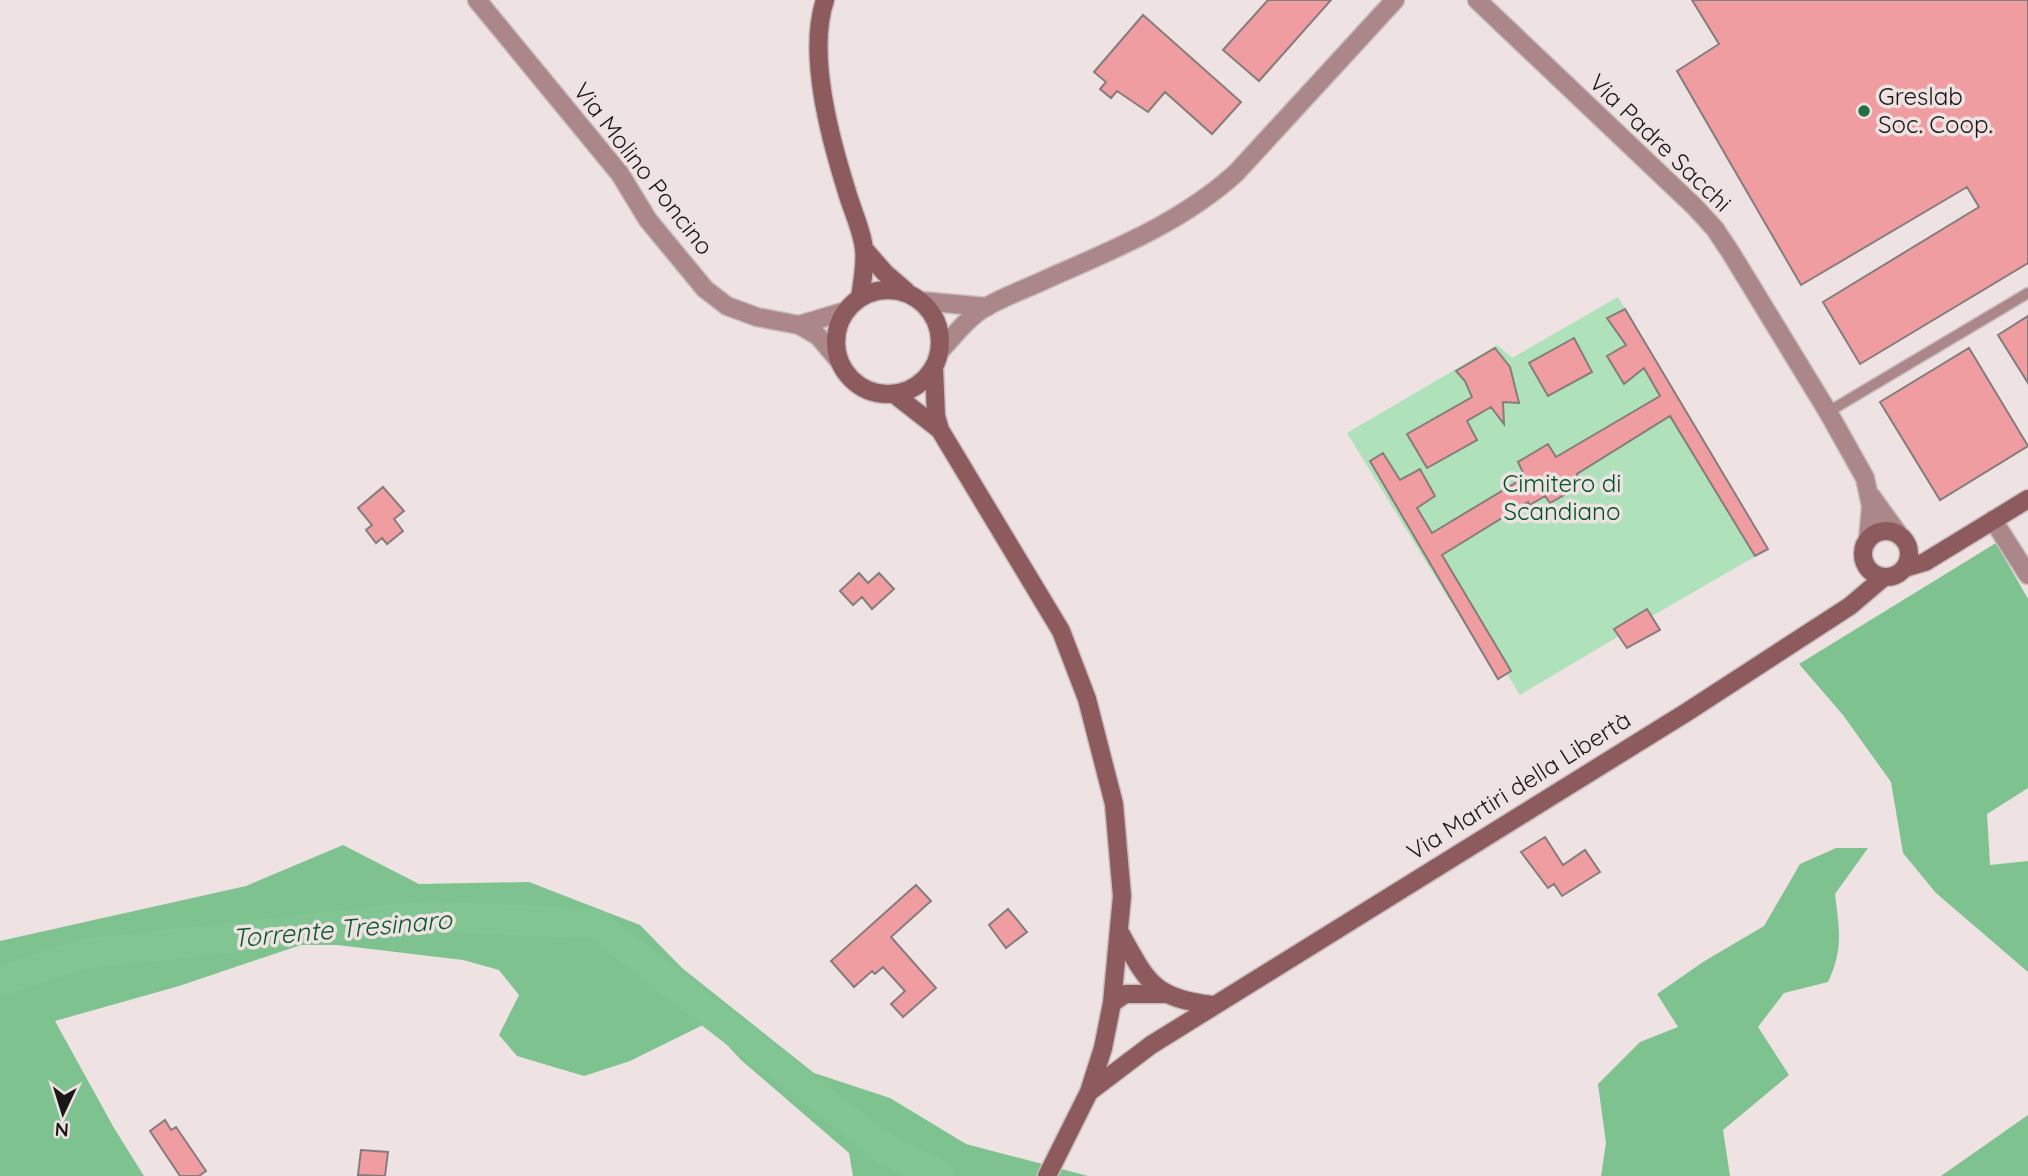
<svg xmlns="http://www.w3.org/2000/svg" width="2028" height="1176" viewBox="0 0 2028 1176" font-family="Quicksand,sans-serif">
<style>
.green{fill:#afe1bb}
.forest{fill:#7ec290}
.lines{fill:none;stroke-linecap:round;stroke-linejoin:round}
.river{stroke:#81c593;stroke-width:30}
.building{fill:#ef9da1;stroke:#877c7c;stroke-width:2}
.lane-casing{stroke:#c8bdbd;stroke-width:13}
.street-casing{stroke:#c8bdbd;stroke-width:21}
.secondary-casing{stroke:#c8bdbd;stroke-width:21}
.lane{stroke:#ac8789;stroke-width:10}
.street{stroke:#ac8789;stroke-width:18}
.secondary{stroke:#8d5a5d;stroke-width:18}
.poi-dot{fill:#23703f;stroke:#eee2e2;stroke-width:2.5}
.labels{text-anchor:middle;stroke-width:7;stroke-linejoin:round;paint-order:stroke}
.poi-label{font-size:24px;fill:#1b1717;stroke:#eee2e2;text-anchor:start}
.street-label{font-size:24px;fill:#1b1717;stroke:#eee2e2}
.park-label{font-size:24px;fill:#005427;stroke:#eee2e2}
.water-label{font-size:26px;font-style:italic;fill:#0a5a2d;stroke:#eee2e2}
</style>
<rect width="100%" height="100%" fill="#eee2e2"/>
<!-- green -->
<path class="green" d="M 1618,297 L 1768,549 L 1652,616 L 1660,630 L 1627,648 L 1619,636 L 1520,695 L 1507,674 L 1498,679 L 1347,433 L 1497,345 L 1512,358 Z"/>
<!-- forest -->
<path class="forest" d="M 1996,543 L 2028,599 L 2028,788 L 1987,814 L 1990,865 L 2028,861 L 2028,972 L 1936,893 L 1903,853 L 1891,782 L 1843,715 L 1799,664 Z
M 343,845 L 419,884 L 529,882 L 640,925 L 682,968 L 814,1073 L 890,1098 L 966,1144 L 1088,1176 L 853,1176 L 849,1153 L 741,1060 L 707,1023 L 630,1061 L 584,1076 L 517,1056 L 499,1035 L 519,995 L 499,970 L 463,960 L 337,945 L 301,945 L 179,986 L 55,1021 L 114,1128 L 144,1176 L 0,1176 L 0,941 L 246,886 Z
M 1836,848 L 1868,848 L 1835,894 C 1839,929 1844,948 1828,982 L 1784,993 L 1758,1027 L 1789,1075 L 1723,1130 L 1730,1176 L 1601,1176 L 1606,1143 L 1598,1084 L 1640,1042 L 1678,1027 L 1657,994 L 1703,962 L 1764,926 L 1800,864 Z
M 2028,1115 L 2028,1176 L 1941,1176 Z"/>
<g class="lines">
<!-- river -->
<path class="river" d="M 0,981 L 84,954 L 428,916 L 596,924 L 885,1149 L 940,1176"/>
</g>
<!-- building -->
<path class="building" d="M 1268,0 L 1331,0 L 1259,81 L 1223,50 Z
M 1692,0 L 2028,0 L 2028,263 L 1860,364 L 1823,302 L 1979,207 L 1967,187 L 1801,285 L 1677,71 L 1719,44 Z
M 1143,15 L 1241,102 L 1212,134 L 1165,92 L 1148,112 L 1117,91 L 1111,98 L 1100,89 L 1106,82 L 1094,72 Z
M 1625,309 L 1768,549 L 1755,556 L 1670,416 L 1577,474 L 1578,478 L 1563,485 L 1568,493 L 1550,503 L 1545,496 L 1530,505 L 1528,502 L 1442,555 L 1511,671 L 1498,679 L 1370,461 L 1383,453 L 1400,480 L 1420,469 L 1435,496 L 1417,508 L 1432,533 L 1525,477 L 1518,462 L 1548,444 L 1556,457 L 1660,396 L 1644,368 L 1624,384 L 1607,356 L 1626,345 L 1607,318 Z
M 2028,316 L 2028,383 L 1998,335 Z
M 1574,338 L 1592,372 L 1548,396 L 1529,363 Z
M 1495,348 L 1510,367 L 1519,403 L 1503,402 L 1504,424 L 1491,407 L 1467,421 L 1477,440 L 1427,468 L 1407,434 L 1472,397 L 1465,381 L 1456,371 Z
M 1969,348 L 2028,446 L 1940,500 L 1880,402 Z
M 383,487 L 404,511 L 394,519 L 403,531 L 387,544 L 382,538 L 376,543 L 366,530 L 372,525 L 358,508 Z
M 859,573 L 868,583 L 879,573 L 894,589 L 872,609 L 862,597 L 853,605 L 840,591 Z
M 1647,609 L 1660,630 L 1627,648 L 1614,629 Z
M 1545,837 L 1563,865 L 1585,850 L 1600,872 L 1562,896 L 1554,884 L 1548,888 L 1521,852 Z
M 916,885 L 931,901 L 891,937 L 936,988 L 903,1017 L 891,1004 L 905,991 L 883,967 L 875,974 L 872,971 L 854,987 L 831,961 Z
M 1008,909 L 1027,932 L 1006,948 L 989,925 Z
M 165,1120 L 171,1130 L 176,1127 L 206,1171 L 199,1176 L 180,1176 L 150,1131 Z
M 361,1150 L 388,1152 L 385,1176 L 358,1175 Z"/>
<g class="lines">
<defs>
<path id="lane" d="M 1828,412 L 2028,293"/>
<path id="street" d="M 477,0 L 620,174 L 648,220 L 705,289 L 727,306 L 757,317 L 799,325 L 818,336 L 840,362
M 1477,0 L 1695,207 L 1715,229 L 1731,253 L 1828,412 L 1865,478 L 1871,506 L 1868,540
M 921,301 L 987,307
M 799,325 L 846,311
M 939,352 C 954,336 967,318 986,307 C 1005,296 1028,288 1049,278 C 1115,249 1182,222 1236,173 L 1395,0
M 1871,496 L 1900,536
M 1993,520 L 2028,575"/>
<path id="secondary" d="M 825,0 C 807,54 830,138 847,192 C 852,210 862,230 864,249 C 866,264 862,282 860,298
M 864,249 L 885,273 L 906,291
M836 342a52 52 0 1 1 104 0a52 52 0 1 1-104 0Z
M 934,367 L 936,416 L 940,430 L 1061,631 L 1087,699 L 1114,804 L 1122,896 L 1112,1003 L 1103,1048 L 1089,1092 L 1047,1176
M 894,394 L 940,430
M1863 554a23 23 0 1 1 46 0a23 23 0 1 1-46 0Z
M 1905,568 L 1925,562 L 2028,499
M 1119,931 C 1147,981 1152,998 1212,1005
M 1112,1003 L 1125,994 L 1166,994
M 1089,1092 L 1151,1045 L 1687,712 L 1850,606 L 1884,577"/>
</defs>
<!-- lane casing -->
<use href="#lane" class="lane-casing"/>
<!-- street casing -->
<use href="#street" class="street-casing"/>
<!-- secondary casing -->
<use href="#secondary" class="secondary-casing"/>
<!-- lane -->
<use href="#lane" class="lane"/>
<!-- street -->
<use href="#street" class="street"/>
<!-- secondary -->
<use href="#secondary" class="secondary"/>
</g>
<!-- markers -->
<circle class="poi-dot" cx="1864" cy="111" r="7"/>
<g class="labels">
<!-- poi labels -->
<g class="poi-label">
<text x="1878" y="105">Greslab<tspan x="1878" dy="28">Soc. Coop.</tspan></text>
</g>
<!-- street labels -->
<g class="street-label">
<text transform="translate(1660 143) rotate(44)" y="8">Via Padre Sacchi</text>
<text transform="translate(643 169) rotate(52)" y="8">Via Molino Poncino</text>
<text transform="translate(1519 786) rotate(-32)" y="8">Via Martiri della Libertà</text>
</g>
<!-- park labels -->
<g class="park-label">
<text x="1562" y="492">Cimitero di<tspan x="1562" dy="28">Scandiano</tspan></text>
</g>
<!-- water labels -->
<g class="water-label">
<text transform="translate(342 929) rotate(-5)" y="9">Torrente Tresinaro</text>
</g>
</g>
<!-- north arrow -->
<g transform="translate(63 1113) rotate(184)" stroke="#eee2e2" stroke-width="5" paint-order="stroke">
<path d="M0-5L12 26L0 18L-12 26Z" fill="#1b1717"/>
<text y="-10" font-size="19" font-weight="bold" text-anchor="middle" fill="#1b1717">N</text>
</g>
</svg>
